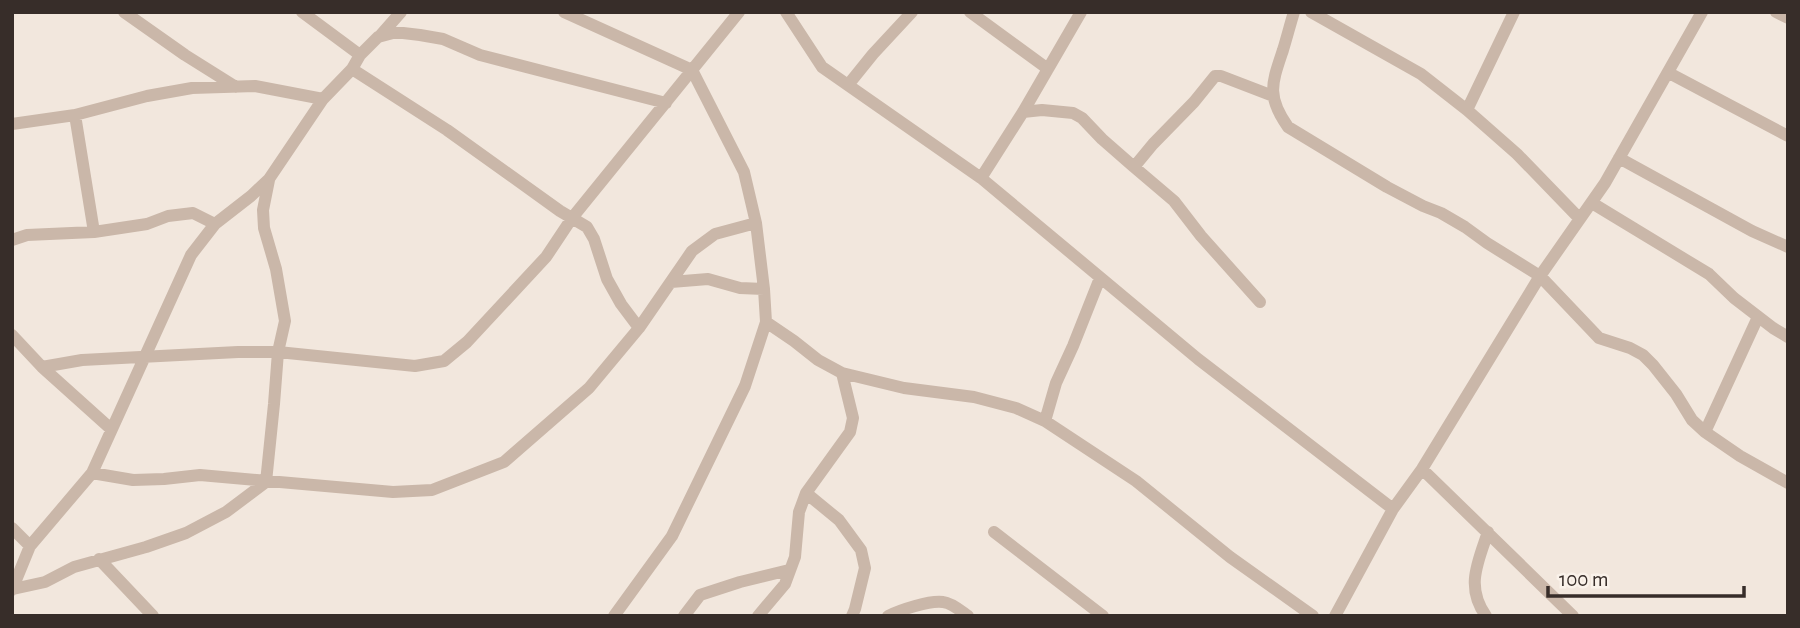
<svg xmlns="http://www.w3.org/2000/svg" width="1800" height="628" viewBox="0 0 1800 628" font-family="'Alegreya Sans',sans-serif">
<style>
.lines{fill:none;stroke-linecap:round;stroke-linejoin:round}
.street{stroke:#cab7a9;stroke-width:12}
</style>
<rect width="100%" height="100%" fill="#f2e7dd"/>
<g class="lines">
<!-- street -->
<path class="street" d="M 124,12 L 185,55 L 236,87
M 302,12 L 360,55
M 564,12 L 692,70 L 744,172 L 756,223 L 764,289 L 766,322 L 745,386 L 672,536 L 614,616
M 786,12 L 822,67 L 981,178 L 1198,359 L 1393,509
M 970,12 L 1048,69
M 1294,12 C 1290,25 1287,37 1283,50 C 1272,83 1266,96 1288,127 L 1387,187 L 1423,206 L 1441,213 L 1465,227 L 1487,243 L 1540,276 L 1599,338 L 1630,348 L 1643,355 L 1653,365 L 1676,394 L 1692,420 L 1705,432 L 1740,456 L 1788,483
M 1311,12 L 1421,74 L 1467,110 L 1517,154 L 1579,218
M 1776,12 L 1788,18
M 379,37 L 401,12
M 352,69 L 447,130 L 560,211 L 587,227 L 594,239 L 607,279 L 621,304 L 639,328
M 1669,73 L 1788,136
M 848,85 L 873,54 L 912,12
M 1467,110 L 1514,12
M 1023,112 L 1042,110 L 1073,113 L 1082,118 L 1102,139 L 1134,167 L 1153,144 L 1194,102 L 1215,76 L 1221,76 L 1273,96
M 75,115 L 94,232
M 12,124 L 75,115 L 147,96 L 192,88 L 255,86 L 323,99
M 1619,158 L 1752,231 L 1788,247
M 1134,167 L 1174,201 L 1201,236 L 1260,302
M 981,178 L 1023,112 L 1081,12
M 1592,203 L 1709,274 L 1734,298 L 1773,328 L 1788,337
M 12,240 L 27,235 L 94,232 L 147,224 L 168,216 L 193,213 L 215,224
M 671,282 L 708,279 L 740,288 L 764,289
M 766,322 L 794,341 L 818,360 L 842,373 L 904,388 L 974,397 L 1016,408 L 1045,421 L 1136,481 L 1230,557 L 1313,616
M 12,335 L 42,367 L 111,429
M 42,367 L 82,360 L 238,352 L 278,352 L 415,366 L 444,361 L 467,342 L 546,257 L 572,218 L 739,12
M 1045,421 L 1056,383 L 1073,346 L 1100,278
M 1705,432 L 1758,317
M 1422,469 L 1573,616
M 92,473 L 133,480 L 164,479 L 200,475 L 393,492 L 432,490 L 504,462 L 589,388 L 639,328 L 692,251 L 715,234 L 756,223
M 806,493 L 839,520 L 861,550 L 865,568 L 855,609 L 852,616
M 12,528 L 30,546
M 994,532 L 1103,616
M 99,559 L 153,616
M 13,589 L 45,582 L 74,567 L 146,547 L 186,533 L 226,512 L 266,482 L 274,404 L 278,352 L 285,321 L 276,269 L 264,228 L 263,210 L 269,180
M 12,590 L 30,546 L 92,473 L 191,255 L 215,224 L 251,196 L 269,179 L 323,99 L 352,69 L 360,55 L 378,37 L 393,33 L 403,33 L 420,35 L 443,39 L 480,55 L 666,103
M 684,616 L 700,595 L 740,582 L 789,570
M 758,616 L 785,584 L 795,557 L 799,512 L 806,493 L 850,432 L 853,418 L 842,373
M 888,616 C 900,610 930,600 943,602 C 952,603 961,611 968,616
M 1335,616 L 1393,509 L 1422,469 L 1540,276 L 1605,183 L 1702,12
M 1486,616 C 1465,587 1478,562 1488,532"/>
</g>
<!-- border -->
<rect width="1800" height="628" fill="none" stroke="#372d29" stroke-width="28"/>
<!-- scale -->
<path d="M1548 586v10h196v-10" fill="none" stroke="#372d29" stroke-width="3.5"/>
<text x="1559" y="586" font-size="21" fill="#372d29" stroke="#faf2ea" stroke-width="5" paint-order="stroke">100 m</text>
</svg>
